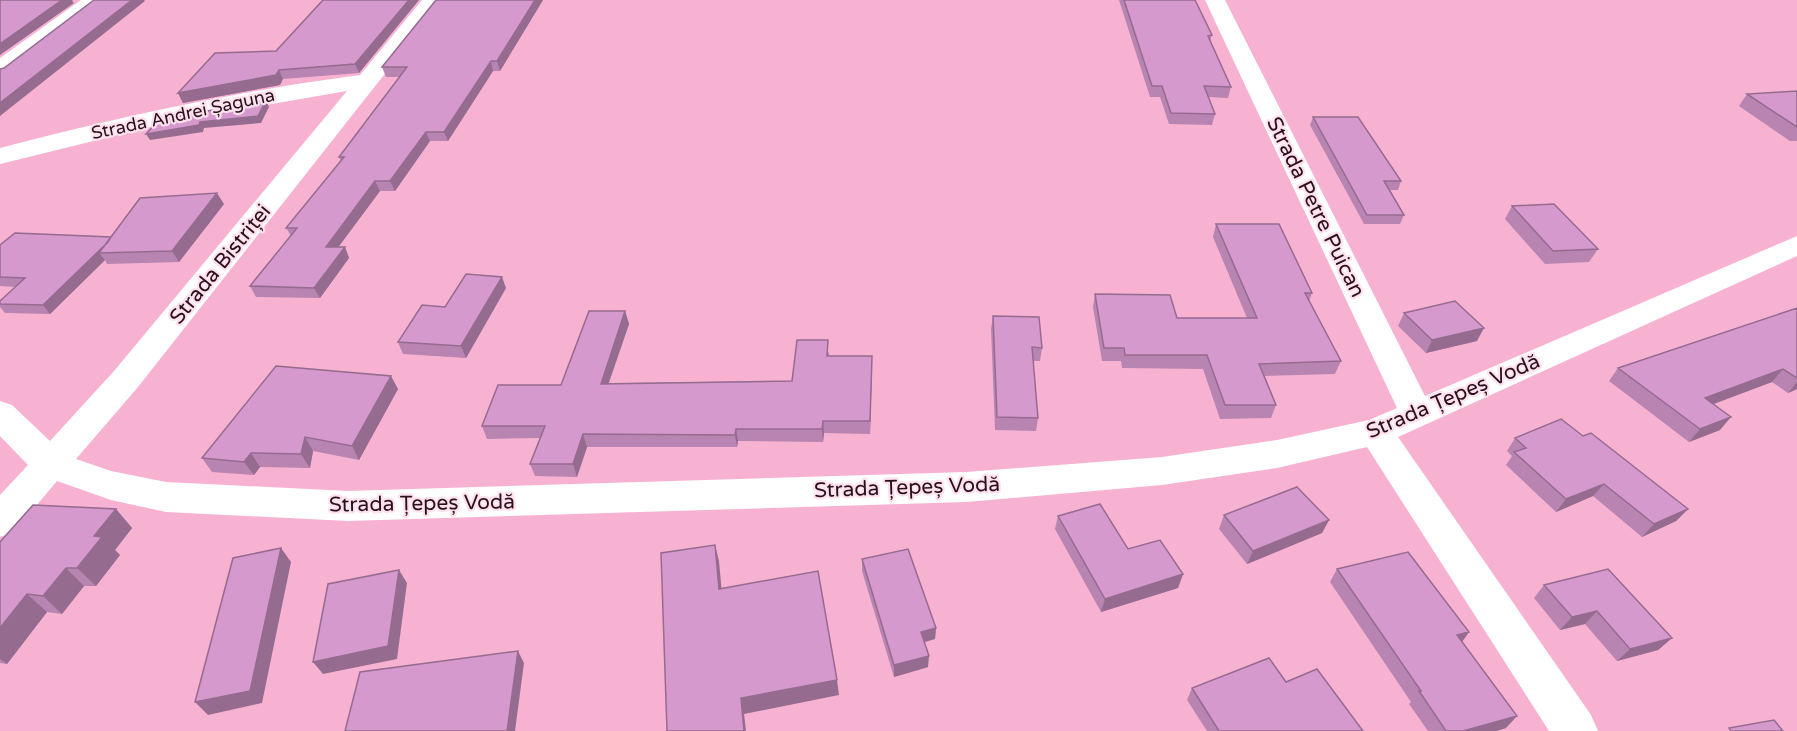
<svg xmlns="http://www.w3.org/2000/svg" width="1797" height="731" viewBox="0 0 1797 731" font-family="'Varela Round',sans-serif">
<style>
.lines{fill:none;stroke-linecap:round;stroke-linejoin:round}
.minor{fill:#fff;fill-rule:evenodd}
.wall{fill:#b884b1}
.shaded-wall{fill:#966b90}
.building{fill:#d699ce;stroke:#966b90;stroke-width:1.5}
.labels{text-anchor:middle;stroke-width:4.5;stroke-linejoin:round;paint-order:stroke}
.far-street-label{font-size:18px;fill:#29101c;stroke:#ffe1ed}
.street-label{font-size:21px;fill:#29101c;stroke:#ffe1ed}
</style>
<rect width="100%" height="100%" fill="#f8b2d1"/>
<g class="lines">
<!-- minor -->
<path class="minor" d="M 81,0 L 104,0 L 8,74 L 0,76 L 0,58 Z
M 422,0 L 443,0 L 138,387 L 76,459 L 111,471 L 166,482 L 348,491 L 966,472 L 1162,457 L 1277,440 L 1369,420 L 1397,408 L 1205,0 L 1225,0 L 1425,396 L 1797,236 L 1797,256 L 1398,437 L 1591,715 L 1598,731 L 1549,731 L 1367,447 L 1277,468 L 1162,485 L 966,502 L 348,521 L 166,512 L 111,500 L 57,481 L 14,532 L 0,537 L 0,495 L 28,465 L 0,436 L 0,401 L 12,405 L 50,441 L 114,371 L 347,91 L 183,119 L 0,164 L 0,148 C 119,117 238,91 360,75 Z"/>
</g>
<!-- wall -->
<path class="wall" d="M 323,0 L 419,0 L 359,73 L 283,79 L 280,85 L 183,103 L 178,93 L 276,51 Z
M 543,0 L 500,71 L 493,71 L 448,141 L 430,141 L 395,191 L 380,191 L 338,247 L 345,247 L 349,258 L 320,298 L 256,297 L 250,286 L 291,236 L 286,228 L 341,161 L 339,157 L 400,77 L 386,77 L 382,67 Z
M 1119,0 L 1195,0 L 1212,35 L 1210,41 L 1231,87 L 1228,98 L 1208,97 L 1215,114 L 1212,125 L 1169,124 L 1160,97 L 1150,97 Z
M 1797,91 L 1797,141 L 1790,141 L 1739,106 L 1747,94 Z
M 1313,117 L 1401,181 L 1398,190 L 1390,190 L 1404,215 L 1400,224 L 1364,224 L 1310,125 Z
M 224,204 L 179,262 L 107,264 L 105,260 L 50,314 L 5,313 L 0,307 L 0,301 L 15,287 L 0,286 L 0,245 L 111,237 Z
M 1512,206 L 1598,249 L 1589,262 L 1545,264 L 1505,219 Z
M 1216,224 L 1312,293 L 1309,301 L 1341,361 L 1335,374 L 1265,376 L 1276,405 L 1271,418 L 1220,419 L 1203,369 L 1122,368 L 1121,361 L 1102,361 L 1093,307 L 1095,294 L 1177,318 L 1247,318 L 1213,237 Z
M 506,288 L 466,358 L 403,354 L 398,342 L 445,307 Z
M 1797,308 L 1797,389 L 1788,393 L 1772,382 L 1713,404 L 1720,430 L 1689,442 L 1609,381 L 1618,368 Z
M 625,311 L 629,324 L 609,383 L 792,381 L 829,352 L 829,356 L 872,356 L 870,434 L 824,433 L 823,442 L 738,441 L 737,447 L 587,447 L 577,477 L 535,476 L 530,464 L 540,438 L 487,439 L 482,426 L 561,385 Z
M 1404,313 L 1477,341 L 1426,353 L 1398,326 Z
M 993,316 L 1042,348 L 1040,361 L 1033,361 L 1038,418 L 1036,431 L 995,430 L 991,329 Z
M 398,389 L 359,460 L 313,451 L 310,468 L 260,467 L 254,475 L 212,472 L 202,458 Z
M 1583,436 L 1688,509 L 1676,521 L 1642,537 L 1593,496 L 1556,512 L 1506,465 L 1512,456 L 1507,451 L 1515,438 Z
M 116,509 L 132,528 L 115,550 L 120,555 L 96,586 L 84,586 L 62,614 L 47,612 L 7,664 L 0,663 L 0,542 Z
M 1224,515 L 1329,520 L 1322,533 L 1247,564 L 1219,529 Z
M 1058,516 L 1183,574 L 1178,588 L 1101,612 L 1055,529 Z
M 862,559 L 936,628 L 935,639 L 924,642 L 928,667 L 894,677 L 862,571 Z
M 1337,569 L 1462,642 L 1506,728 L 1496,731 L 1428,731 L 1409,704 L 1411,702 L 1330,582 Z
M 1544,585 L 1672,638 L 1658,650 L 1617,661 L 1585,624 L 1560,630 L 1534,598 Z
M 1192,688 L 1363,731 L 1207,731 L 1187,700 Z"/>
<!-- shaded-wall -->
<path class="shaded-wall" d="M 62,0 L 73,0 L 72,1 L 74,3 L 0,55 L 0,44 Z
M 132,0 L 144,0 L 145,1 L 0,116 L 0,103 Z
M 409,0 L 419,0 L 359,73 L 355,64 Z
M 535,0 L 543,0 L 500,71 L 497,61 Z
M 491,61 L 493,71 L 448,141 L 444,132 Z
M 279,70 L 283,79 L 280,85 L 183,103 L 178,93 Z
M 266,100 L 269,107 L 261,123 L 204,128 L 203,132 L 150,140 L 146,134 L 200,122 Z
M 426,132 L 430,141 L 395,191 L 390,181 Z
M 375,181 L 380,191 L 331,257 L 326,247 Z
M 217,193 L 224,204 L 179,262 L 172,251 Z
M 112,237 L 99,253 L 105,260 L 50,314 L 43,305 Z
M 345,247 L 349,258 L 320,298 L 314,288 Z
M 502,277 L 506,288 L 466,358 L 461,346 Z
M 625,311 L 629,324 L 604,396 L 601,384 Z
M 1484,328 L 1477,341 L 1426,353 L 1432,340 Z
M 872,356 L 872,368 L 870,434 L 870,421 Z
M 1783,369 L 1772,382 L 1695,411 L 1705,398 Z
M 391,376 L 398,389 L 359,460 L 352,446 Z
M 1797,382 L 1797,389 L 1788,393 Z
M 1731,417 L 1720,430 L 1689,442 L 1700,429 Z
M 823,421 L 824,433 L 823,442 L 822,429 Z
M 736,429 L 738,441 L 737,447 L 735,435 Z
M 583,434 L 587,447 L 577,477 L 573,464 Z
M 305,437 L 313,451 L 310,468 L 301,454 Z
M 251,453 L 260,467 L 254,475 L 244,462 Z
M 1604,484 L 1593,496 L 1556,512 L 1566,499 Z
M 116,509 L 132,528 L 115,550 L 120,555 L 96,586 L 77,568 L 94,536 Z
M 1688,509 L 1676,521 L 1642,537 L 1654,524 Z
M 1329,520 L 1322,533 L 1247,564 L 1253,551 Z
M 715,545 L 719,561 L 723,605 L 719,589 Z
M 281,548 L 291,562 L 262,703 L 208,715 L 195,702 Z
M 66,568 L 84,586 L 62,614 L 43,596 Z
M 399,570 L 407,583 L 397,659 L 323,674 L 313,662 Z
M 1183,574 L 1178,588 L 1101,612 L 1105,599 Z
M 27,594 L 47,612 L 7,664 L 0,659 L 0,628 Z
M 1597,611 L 1585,624 L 1560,630 L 1572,617 Z
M 936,628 L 935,639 L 921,643 L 921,632 Z
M 1469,632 L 1460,645 L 1457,635 Z
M 1672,638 L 1658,650 L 1617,661 L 1630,649 Z
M 518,651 L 524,663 L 515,731 L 507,731 Z
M 929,656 L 928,667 L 894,677 L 894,665 Z
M 837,680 L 839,695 L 744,714 L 746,731 L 744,731 L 741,698 Z
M 1517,716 L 1506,728 L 1496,731 L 1463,731 Z"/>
<!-- building -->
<path class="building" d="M 0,0 L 62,0 L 0,44 Z
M 94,0 L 132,0 L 0,103 L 0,69 L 4,68 Z
M 323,0 L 409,0 L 355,64 L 279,70 L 276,75 L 178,93 L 215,53 L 276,51 Z
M 436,0 L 535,0 L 497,61 L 491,61 L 444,132 L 426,132 L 390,181 L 375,181 L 326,247 L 345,247 L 314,288 L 250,286 L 297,228 L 286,228 L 344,157 L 339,157 L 407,67 L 382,67 Z
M 1124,0 L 1195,0 L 1212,35 L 1208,36 L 1231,87 L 1204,86 L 1215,114 L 1171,113 L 1162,86 L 1152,86 Z
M 1797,91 L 1797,127 L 1747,94 Z
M 266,100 L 258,116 L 200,122 L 199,125 L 146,134 L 159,120 Z
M 1313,117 L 1358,117 L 1401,181 L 1384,181 L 1404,215 L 1367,215 Z
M 217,193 L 172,251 L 99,253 L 140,198 Z
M 1554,204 L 1598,249 L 1553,251 L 1512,206 Z
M 1216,224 L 1279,224 L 1312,293 L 1305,293 L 1341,361 L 1259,364 L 1276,405 L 1225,405 L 1207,355 L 1125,355 L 1124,348 L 1104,348 L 1095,294 L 1170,295 L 1177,318 L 1257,318 Z
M 15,233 L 111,237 L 108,242 L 43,305 L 0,304 L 0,301 L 25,278 L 0,277 L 0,245 Z
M 466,274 L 502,277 L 461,346 L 398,342 L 422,305 L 445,307 Z
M 1455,301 L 1484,328 L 1432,340 L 1404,313 Z
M 1797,308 L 1797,378 L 1783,369 L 1705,398 L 1731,417 L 1700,429 L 1618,368 Z
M 589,311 L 625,311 L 601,384 L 792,381 L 797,340 L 828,340 L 827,356 L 872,356 L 870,421 L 823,421 L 822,429 L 736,429 L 735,435 L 583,434 L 573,464 L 530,464 L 545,426 L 482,426 L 498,385 L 561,385 Z
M 993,316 L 1039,317 L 1042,348 L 1032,347 L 1038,418 L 997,417 Z
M 276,366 L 391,376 L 352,446 L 305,437 L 301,454 L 251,453 L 244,462 L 202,458 Z
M 1561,419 L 1583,436 L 1591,433 L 1688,509 L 1654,524 L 1604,484 L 1566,499 L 1514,452 L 1526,448 L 1515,438 Z
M 1297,487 L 1329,520 L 1253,551 L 1224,515 Z
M 1100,504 L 1128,549 L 1160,540 L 1183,574 L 1105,599 L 1058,516 Z
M 33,505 L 116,509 L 94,536 L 102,537 L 77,568 L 66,568 L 43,596 L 27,594 L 0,628 L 0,542 Z
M 715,545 L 719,589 L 818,571 L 837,680 L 741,698 L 744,731 L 667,731 L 661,553 Z
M 281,548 L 250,691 L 195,702 L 233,558 Z
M 908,549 L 936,628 L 921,632 L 929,656 L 894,665 L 862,559 Z
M 1408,552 L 1469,632 L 1457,635 L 1517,716 L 1463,731 L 1446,731 L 1419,691 L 1421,691 L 1337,569 Z
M 1608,569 L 1672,638 L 1630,649 L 1597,611 L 1572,617 L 1544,585 Z
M 399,570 L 388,646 L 313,662 L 328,584 Z
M 518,651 L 507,731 L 345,731 L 360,672 Z
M 1269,658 L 1286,682 L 1317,669 L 1363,731 L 1219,731 L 1192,688 Z
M 1774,720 L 1783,731 L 1731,731 L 1729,728 Z"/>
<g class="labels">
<!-- far-street labels -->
<g class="far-street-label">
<text transform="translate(183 114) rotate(-12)" y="6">Strada Andrei Șaguna</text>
</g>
<!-- street labels -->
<g class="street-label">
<text transform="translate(1316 207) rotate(64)" y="7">Strada Petre Puican</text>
<text transform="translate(220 264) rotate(-51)" y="7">Strada Bistriței</text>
<text transform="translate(1453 396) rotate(-23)" y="7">Strada Țepeș Vodă</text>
<text transform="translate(907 487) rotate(-2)" y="7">Strada Țepeș Vodă</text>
<text transform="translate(422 503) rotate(-1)" y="7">Strada Țepeș Vodă</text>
</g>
</g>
</svg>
